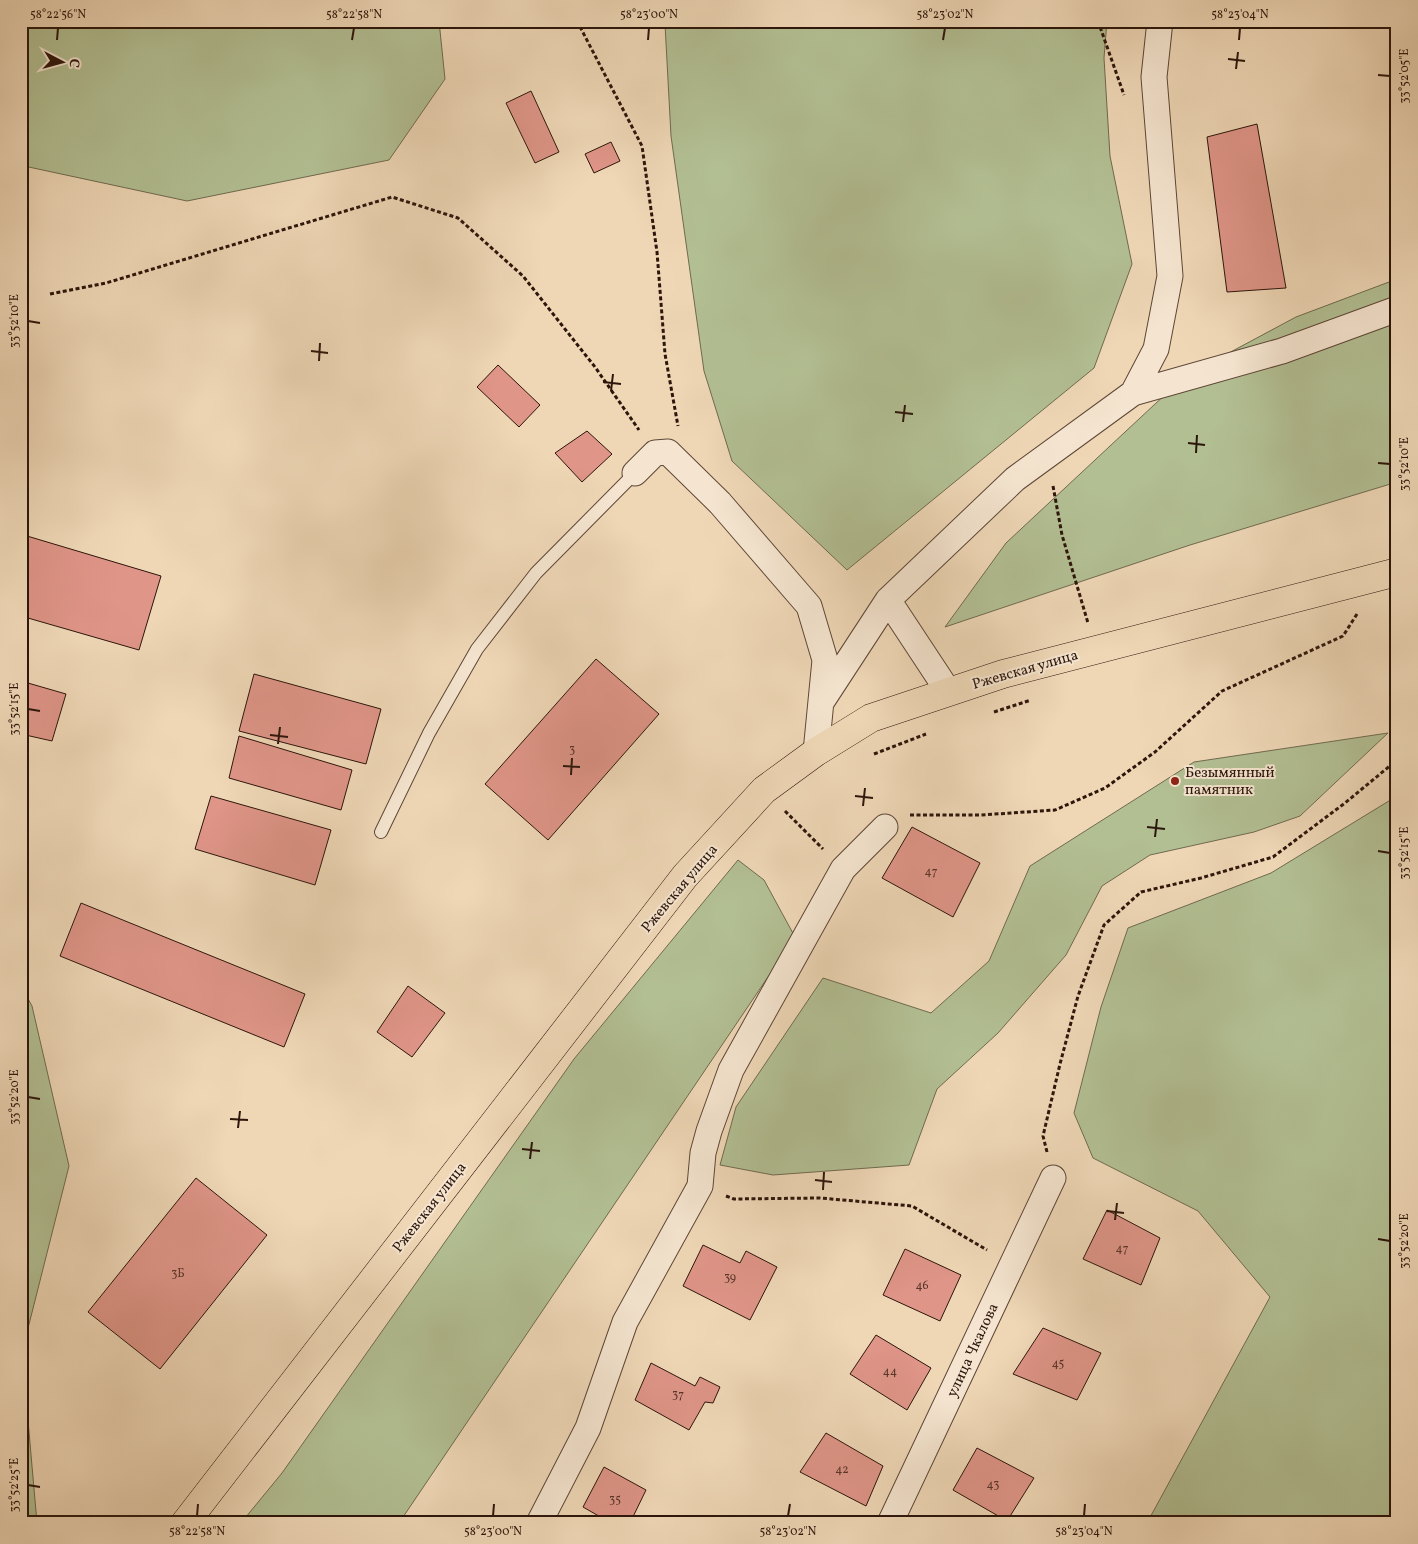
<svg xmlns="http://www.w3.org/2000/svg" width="1418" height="1544" viewBox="0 0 1418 1544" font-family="Vollkorn,serif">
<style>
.green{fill:#b2bf93;stroke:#6f6a4f}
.building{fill:#df9588;stroke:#2c150b}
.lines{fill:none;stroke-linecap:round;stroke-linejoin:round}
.service-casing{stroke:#5d4636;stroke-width:14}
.minor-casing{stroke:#5d4636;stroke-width:27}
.primary-casing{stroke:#2c150b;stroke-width:29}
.path{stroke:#2c150b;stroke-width:3;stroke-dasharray:4 2.5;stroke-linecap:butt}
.service{stroke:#f5e5d0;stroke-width:12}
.minor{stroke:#f5e5d0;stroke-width:25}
.primary{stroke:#efd7b6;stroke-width:28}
.ticks{fill:none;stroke:#2c150b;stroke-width:2}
.poi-dot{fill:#8f2418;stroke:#f5e5d0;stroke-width:2}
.labels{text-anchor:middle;stroke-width:4;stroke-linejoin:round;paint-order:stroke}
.number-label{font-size:12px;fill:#59352a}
.street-label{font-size:15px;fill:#2c150b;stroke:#f5e5d0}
.poi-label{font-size:15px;fill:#2c150b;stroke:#f5e5d0;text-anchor:start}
.neatline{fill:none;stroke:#2c150b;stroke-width:2}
.ticks-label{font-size:12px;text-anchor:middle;fill:#2c150b}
</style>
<rect width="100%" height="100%" fill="#efd7b6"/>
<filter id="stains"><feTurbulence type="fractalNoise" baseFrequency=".004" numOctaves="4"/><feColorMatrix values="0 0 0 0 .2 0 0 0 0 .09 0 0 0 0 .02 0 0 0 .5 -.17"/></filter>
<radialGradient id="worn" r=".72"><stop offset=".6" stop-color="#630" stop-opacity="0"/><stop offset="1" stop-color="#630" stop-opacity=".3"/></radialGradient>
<!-- green -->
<path class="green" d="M 21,21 L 439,21 L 445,79 L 389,160 L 187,201 L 24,166 L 21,163 Z
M 667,21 L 1107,21 L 1104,58 L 1110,156 L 1132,264 L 1094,368 L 847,570 L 732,461 L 704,371 L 671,136 L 665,24 Z
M 1397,279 L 1397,482 L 1190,545 L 945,627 L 1006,543 L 1184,377 L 1296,317 Z
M 1388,733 L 1300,816 L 1254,832 L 1150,855 L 1102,886 L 1066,955 L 998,1033 L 937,1089 L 909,1165 L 773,1175 L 720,1165 L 736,1107 L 823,978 L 931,1013 L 989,961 L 1030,866 L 1194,762 Z
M 1397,796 L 1397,1523 L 1147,1523 L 1270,1297 L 1198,1211 L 1093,1158 L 1074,1113 L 1101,1007 L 1128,928 L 1271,873 Z
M 738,860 L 764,880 L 795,937 L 399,1523 L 241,1523 L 282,1473 L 574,1059 Z
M 21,986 L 32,1006 L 69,1166 L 22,1352 L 37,1523 L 21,1523 Z"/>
<!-- building -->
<path class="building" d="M 531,91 L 559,152 L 535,163 L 506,103 Z
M 1257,124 L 1286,288 L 1227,292 L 1207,137 Z
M 611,142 L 620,161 L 594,173 L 585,154 Z
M 498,365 L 540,405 L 519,427 L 477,387 Z
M 587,431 L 612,454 L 582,482 L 555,453 Z
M 27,536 L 161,576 L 139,650 L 21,616 L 21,555 Z
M 596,659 L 659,714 L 548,840 L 485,784 Z
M 254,674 L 381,709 L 366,764 L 239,731 Z
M 21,681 L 66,694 L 52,741 L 21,734 Z
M 239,736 L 352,770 L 341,810 L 229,778 Z
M 211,796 L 331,830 L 315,885 L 195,849 Z
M 912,827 L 980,863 L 953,917 L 882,878 Z
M 81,903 L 305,994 L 284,1047 L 60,956 Z
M 408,986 L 445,1013 L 412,1057 L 377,1032 Z
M 196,1178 L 267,1235 L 160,1369 L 88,1312 Z
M 1107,1210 L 1160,1238 L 1141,1285 L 1083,1259 Z
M 703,1245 L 740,1263 L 746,1251 L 777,1267 L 750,1320 L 683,1286 Z
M 905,1249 L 961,1275 L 940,1321 L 883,1295 Z
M 1043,1328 L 1101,1353 L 1077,1400 L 1013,1374 Z
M 876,1335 L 931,1368 L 907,1410 L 850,1374 Z
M 651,1363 L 695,1386 L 700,1377 L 720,1387 L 713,1403 L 705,1402 L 689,1430 L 635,1400 Z
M 826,1433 L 883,1466 L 866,1506 L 800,1472 Z
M 977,1448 L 1034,1478 L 1007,1521 L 953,1490 Z
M 604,1467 L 646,1490 L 630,1523 L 611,1523 L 583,1507 Z"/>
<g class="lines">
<defs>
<path id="service" d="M 381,832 L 429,733 L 477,649 L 536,573 L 635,473"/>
<path id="minor" d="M 1133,393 L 1282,351 L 1397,309
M 635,473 L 655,453 L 668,452 L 720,503 L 809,606 L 825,660 L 816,752
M 888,600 L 948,691
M 822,701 L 888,600 L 1015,479 L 1133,393 L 1156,349 L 1170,276 L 1154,77 L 1160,21
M 539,1523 L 588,1428 L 625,1322 L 700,1186 L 703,1153 L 709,1131 L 731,1070 L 843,869 L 885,827
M 890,1523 L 1053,1178"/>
<path id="primary" d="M 185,1523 L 685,876 L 764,790 L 816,752 L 871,718 L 1003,674 L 1397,572"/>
</defs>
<!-- service casing -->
<use href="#service" class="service-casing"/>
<!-- minor casing -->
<use href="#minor" class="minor-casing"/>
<!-- primary casing -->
<use href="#primary" class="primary-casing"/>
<!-- path -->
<path class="path" d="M 577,21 L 642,146 L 657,252 L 665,354 L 678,426
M 1098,21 L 1124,95
M 50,294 L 106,283 L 392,197 L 458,218 L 523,276 L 595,367 L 639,430
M 1053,486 L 1062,535 L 1088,623
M 994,712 L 1031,700
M 874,754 L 926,734
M 785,811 L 823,849
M 910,815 L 981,815 L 1055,810 L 1105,788 L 1155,752 L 1222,691 L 1343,636 L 1357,614
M 1047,1152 L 1043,1136 L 1060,1064 L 1078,996 L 1104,925 L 1141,892 L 1201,878 L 1273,857 L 1345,803 L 1397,760
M 726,1196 L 734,1199 L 820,1198 L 912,1206 L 987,1250"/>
<!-- service -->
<use href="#service" class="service"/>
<!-- minor -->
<use href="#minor" class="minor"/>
<!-- primary -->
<use href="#primary" class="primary"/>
</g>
<!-- ticks -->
<path class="ticks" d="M 57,40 L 58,28M 352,40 L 354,28M 648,40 L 649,28M 943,40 L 945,28M 1239,40 L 1240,28M 1228,59 L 1245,61M 1236,69 L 1238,52M 1378,75 L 1390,76M 28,321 L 40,323M 311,351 L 328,353M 319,361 L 320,343M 603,382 L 621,384M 611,391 L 613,374M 895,412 L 913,414M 903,422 L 905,405M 1188,443 L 1205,445M 1196,453 L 1197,435M 1378,463 L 1390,464M 28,709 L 40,711M 270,735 L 288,737M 278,744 L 280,727M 563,766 L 580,767M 571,775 L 572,758M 855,796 L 873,798M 863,806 L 865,788M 1147,827 L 1165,829M 1155,837 L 1157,819M 1378,851 L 1390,853M 28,1097 L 40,1099M 230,1119 L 248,1120M 238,1128 L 240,1111M 522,1149 L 540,1151M 530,1159 L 532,1142M 815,1180 L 832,1182M 823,1190 L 824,1172M 1107,1211 L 1124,1213M 1115,1220 L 1117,1203M 1378,1239 L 1390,1241M 28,1485 L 40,1487M 197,1516 L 198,1504M 493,1516 L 494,1504M 788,1516 L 790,1504M 1084,1516 L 1085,1504"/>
<!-- markers -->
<circle class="poi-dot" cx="1175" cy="781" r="5"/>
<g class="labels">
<!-- number labels -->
<g class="number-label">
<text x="572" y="753">3</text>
<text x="931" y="875">47</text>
<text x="1122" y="1252">47</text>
<text x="178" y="1277">3Б</text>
<text x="730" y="1281">39</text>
<text x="922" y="1289">46</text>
<text x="1058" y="1367">45</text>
<text x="890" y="1375">44</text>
<text x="678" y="1398">37</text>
<text x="842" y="1473">42</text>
<text x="993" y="1488">43</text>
<text x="615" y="1503">35</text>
</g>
<!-- street labels -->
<g class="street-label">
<text transform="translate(1025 669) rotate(-16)" y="5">Ржевская улица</text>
<text transform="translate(679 888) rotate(-50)" y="5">Ржевская улица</text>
<text transform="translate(429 1207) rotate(-52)" y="5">Ржевская улица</text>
<text transform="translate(972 1350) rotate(-65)" y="5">улица Чкалова</text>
</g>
<!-- poi labels -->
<g class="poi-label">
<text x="1185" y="777">Безымянный<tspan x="1185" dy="17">памятник</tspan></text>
</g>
</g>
<!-- margin -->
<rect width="1418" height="1544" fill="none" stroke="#efd7b6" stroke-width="55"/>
<!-- north arrow -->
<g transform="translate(62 62) rotate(96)" stroke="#f5e5d0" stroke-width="4" paint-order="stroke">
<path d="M0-4L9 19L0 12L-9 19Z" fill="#2c150b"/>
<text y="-8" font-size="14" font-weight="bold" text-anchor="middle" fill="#2c150b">С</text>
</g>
<rect x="28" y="28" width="1362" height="1488" class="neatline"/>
<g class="ticks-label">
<text x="58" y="18">58°22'56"N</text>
<text x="354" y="18">58°22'58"N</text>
<text x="649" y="18">58°23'00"N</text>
<text x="945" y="18">58°23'02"N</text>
<text x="1240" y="18">58°23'04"N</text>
<text transform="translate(1404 76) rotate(-90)" y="4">33°52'05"E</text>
<text transform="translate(14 321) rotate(-90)" y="4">33°52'10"E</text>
<text transform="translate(1404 464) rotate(-90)" y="4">33°52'10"E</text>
<text transform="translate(14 709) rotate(-90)" y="4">33°52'15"E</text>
<text transform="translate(1404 853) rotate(-90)" y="4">33°52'15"E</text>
<text transform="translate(14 1097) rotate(-90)" y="4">33°52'20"E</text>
<text transform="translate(1404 1241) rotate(-90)" y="4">33°52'20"E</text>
<text transform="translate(14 1485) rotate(-90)" y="4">33°52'25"E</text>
<text x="197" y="1535">58°22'58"N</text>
<text x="493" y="1535">58°23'00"N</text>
<text x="788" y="1535">58°23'02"N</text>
<text x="1084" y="1535">58°23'04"N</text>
</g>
<rect width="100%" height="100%" filter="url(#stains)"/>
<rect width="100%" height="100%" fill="url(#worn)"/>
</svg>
